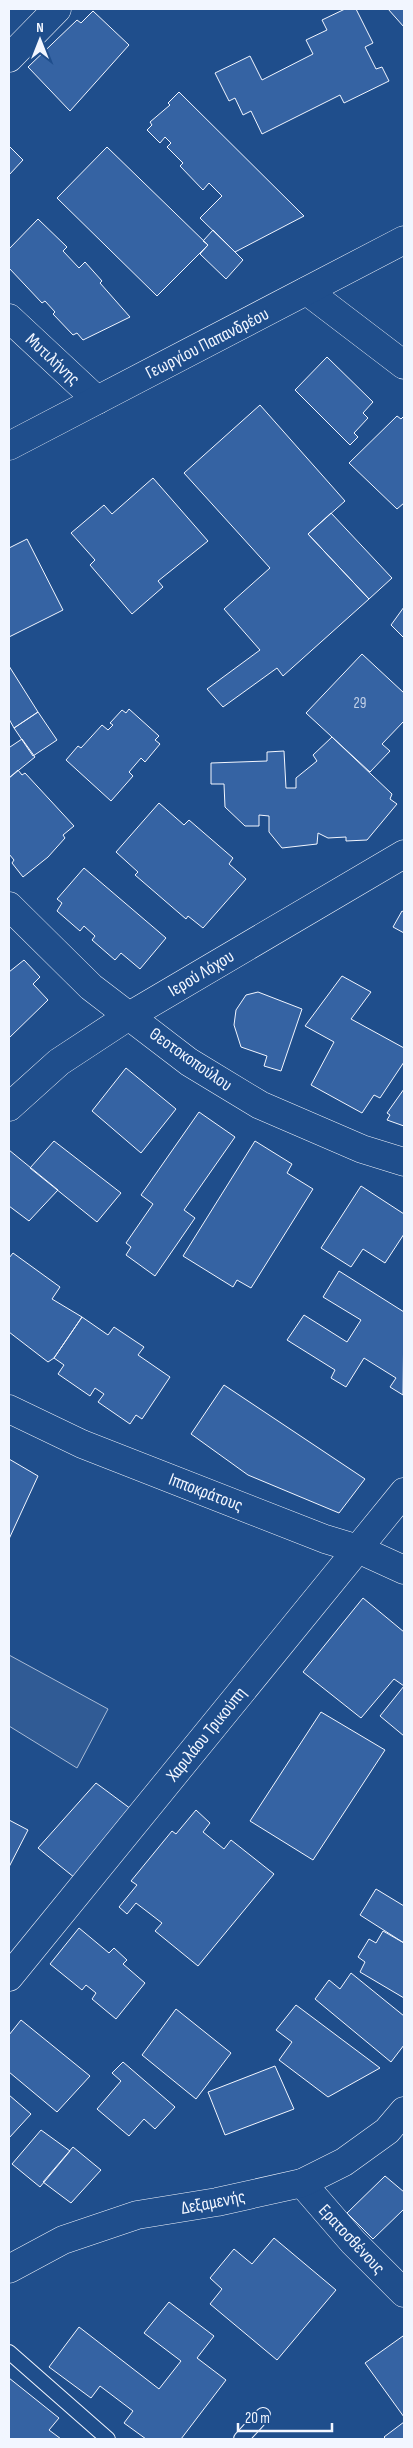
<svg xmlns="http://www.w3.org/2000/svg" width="413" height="2448" viewBox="0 0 413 2448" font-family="'Sofia Sans Condensed',sans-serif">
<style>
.built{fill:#305b95;stroke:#a8bbd7}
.building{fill:#3563a3;stroke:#f2f6ff}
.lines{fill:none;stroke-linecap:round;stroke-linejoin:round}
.service-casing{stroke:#f2f6ff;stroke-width:16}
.minor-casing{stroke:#f2f6ff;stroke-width:29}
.secondary-casing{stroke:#f2f6ff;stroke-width:29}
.service{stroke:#1f4e8c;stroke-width:14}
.minor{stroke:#1f4e8c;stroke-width:28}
.secondary{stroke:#1f4e8c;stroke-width:28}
.labels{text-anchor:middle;stroke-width:4;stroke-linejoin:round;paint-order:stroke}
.number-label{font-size:15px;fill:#c3d1e8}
.street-label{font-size:18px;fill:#f2f6ff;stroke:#1f4e8c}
</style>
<rect width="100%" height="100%" fill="#1f4e8c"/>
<!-- built -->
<path class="built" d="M 9,1655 L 108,1709 L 77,1768 L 9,1726 Z"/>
<!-- building -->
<path class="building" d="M 345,9 L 356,9 L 373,43 L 365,47 L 376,69 L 382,67 L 389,81 L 344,103 L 340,95 L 262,134 L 251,111 L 243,115 L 235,98 L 229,101 L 215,73 L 250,56 L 262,80 L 313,54 L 306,40 L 327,30 L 322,20 Z
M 388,9 L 404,9 L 404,27 Z
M 93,11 L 129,45 L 70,111 L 28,67 L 77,20 L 81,23 Z
M 179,92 L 304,216 L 235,252 L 200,218 L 222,196 L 209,183 L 203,190 L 180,166 L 183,163 L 167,147 L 171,143 L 165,137 L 160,143 L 147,130 L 152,125 L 150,122 L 170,105 L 168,103 Z
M 9,146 L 23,160 L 9,175 Z
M 107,147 L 208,245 L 157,296 L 57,198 Z
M 38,219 L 67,247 L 63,251 L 79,268 L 85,262 L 102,281 L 100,283 L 130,317 L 83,340 L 77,333 L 73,335 L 53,314 L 55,312 L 45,301 L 42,303 L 9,268 L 9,249 Z
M 213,230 L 243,260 L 226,279 L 200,254 L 208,245 L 203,241 Z
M 327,357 L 373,402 L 363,413 L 368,418 L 354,433 L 358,437 L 350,445 L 295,390 Z
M 260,405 L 345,501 L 308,534 L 369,599 L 283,676 L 277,668 L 223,707 L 207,689 L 260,650 L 224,609 L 270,568 L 184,473 Z
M 397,416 L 401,419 L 404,416 L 404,503 L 397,509 L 349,463 Z
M 153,478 L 208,541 L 158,581 L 163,587 L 132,614 L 90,565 L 95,560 L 71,533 L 104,505 L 112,514 Z
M 331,513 L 392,578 L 369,599 L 308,534 Z
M 27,539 L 63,610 L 9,637 L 9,548 Z
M 404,607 L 404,638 L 391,625 Z
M 362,654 L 404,693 L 404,721 L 382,744 L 390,751 L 370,772 L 306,713 Z
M 9,666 L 38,712 L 14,728 L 9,719 Z
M 129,709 L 159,736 L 155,740 L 160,744 L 145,762 L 141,758 L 129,772 L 133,776 L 111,801 L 66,760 L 78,746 L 81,748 L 102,725 L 108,730 L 113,725 L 110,723 L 122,710 L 126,713 Z
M 38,712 L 57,740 L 33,756 L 14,728 Z
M 332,737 L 392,794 L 390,799 L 397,804 L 367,840 L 346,841 L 346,837 L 328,838 L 318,833 L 317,844 L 282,848 L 269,832 L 269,816 L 259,815 L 259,826 L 245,826 L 225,807 L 224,784 L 211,784 L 211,763 L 267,761 L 267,752 L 284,751 L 286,788 L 296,788 L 296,778 L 317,761 L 313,755 Z
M 22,739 L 35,757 L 9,778 L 9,746 L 10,747 Z
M 18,770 L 22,775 L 25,773 L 74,826 L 63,835 L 65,838 L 48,857 L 23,877 L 12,863 L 14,860 L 9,854 L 9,778 Z
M 159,803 L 184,825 L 189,820 L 233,858 L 229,864 L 246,879 L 203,928 L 188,916 L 186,919 L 135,875 L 138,872 L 116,852 Z
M 84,868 L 166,938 L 140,969 L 121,953 L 115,960 L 92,940 L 95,936 L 84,926 L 80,931 L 57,911 L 62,903 L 57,899 Z
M 402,911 L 404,912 L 404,933 L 393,927 Z
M 24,960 L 40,977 L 33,984 L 48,1000 L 9,1038 L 9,972 Z
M 342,976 L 371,992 L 351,1019 L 404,1048 L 404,1062 L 380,1098 L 374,1095 L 362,1113 L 311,1085 L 334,1042 L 305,1026 Z
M 258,992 L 302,1009 L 281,1071 L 264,1066 L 267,1056 L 241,1047 L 234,1025 L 236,1010 L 246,995 Z
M 126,1068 L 176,1109 L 141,1153 L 92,1111 Z
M 404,1089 L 404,1126 L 387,1120 L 390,1115 L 387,1113 Z
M 199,1112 L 235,1137 L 184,1210 L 195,1218 L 155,1276 L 126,1255 L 131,1247 L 126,1243 L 153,1204 L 141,1195 Z
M 54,1141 L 121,1193 L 97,1222 L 30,1168 Z
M 255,1141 L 292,1164 L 287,1173 L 313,1189 L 251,1288 L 237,1280 L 233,1287 L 183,1256 Z
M 9,1150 L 58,1190 L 29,1221 L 9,1206 Z
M 361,1186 L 404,1214 L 404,1234 L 385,1263 L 363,1249 L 351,1267 L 321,1248 Z
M 13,1253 L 60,1287 L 52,1299 L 82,1317 L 54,1358 L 48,1362 L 9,1332 L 9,1258 Z
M 339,1271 L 404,1312 L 403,1395 L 390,1387 L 396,1378 L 364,1358 L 346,1387 L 331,1378 L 335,1370 L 287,1340 L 304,1315 L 347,1342 L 361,1320 L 323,1297 Z
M 82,1317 L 108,1335 L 114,1327 L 144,1347 L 138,1355 L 170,1377 L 142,1419 L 136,1415 L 130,1424 L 98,1402 L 104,1394 L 95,1388 L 90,1396 L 58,1374 L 64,1365 L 54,1358 Z
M 224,1385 L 365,1479 L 339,1513 L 248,1475 L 191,1434 Z
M 9,1459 L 38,1476 L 9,1539 Z
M 363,1598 L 404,1632 L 404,1736 L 380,1716 L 404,1686 L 394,1679 L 361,1718 L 303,1672 Z
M 321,1712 L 385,1750 L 313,1860 L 250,1821 Z
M 96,1783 L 135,1812 L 75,1878 L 38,1848 Z
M 196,1810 L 210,1823 L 203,1832 L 224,1849 L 231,1840 L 274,1874 L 198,1966 L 155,1931 L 162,1923 L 136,1903 L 127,1914 L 119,1907 L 137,1885 L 131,1881 L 172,1831 L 176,1834 Z
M 9,1820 L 28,1830 L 9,1867 Z
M 376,1889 L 404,1906 L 404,1943 L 360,1915 Z
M 79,1928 L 109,1953 L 114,1948 L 127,1960 L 123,1964 L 145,1983 L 116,2019 L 92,1999 L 96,1993 L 86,1985 L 82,1990 L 50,1964 Z
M 383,1931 L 404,1943 L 404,1998 L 360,1972 L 365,1962 L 358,1957 L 369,1939 L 376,1943 Z
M 351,1973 L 404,2016 L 404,2045 L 391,2062 L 315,1999 L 329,1980 L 340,1989 Z
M 296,2005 L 380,2068 L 328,2097 L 279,2060 L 292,2042 L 276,2030 Z
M 176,2009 L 231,2053 L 196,2099 L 142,2055 Z
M 21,2020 L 90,2076 L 57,2112 L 9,2072 L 9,2035 Z
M 123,2062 L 175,2107 L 155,2129 L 144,2119 L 129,2136 L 97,2109 L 121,2081 L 112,2073 Z
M 275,2066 L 294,2109 L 225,2135 L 208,2092 Z
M 9,2095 L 31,2114 L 9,2138 Z
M 41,2130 L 70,2151 L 40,2187 L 12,2164 Z
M 73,2147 L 101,2170 L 71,2203 L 43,2182 Z
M 385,2176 L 404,2192 L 404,2209 L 373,2239 L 347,2213 Z
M 274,2238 L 336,2290 L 277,2360 L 210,2304 L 222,2289 L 210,2278 L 234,2249 L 252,2264 Z
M 169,2302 L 214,2336 L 197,2358 L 226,2380 L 181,2439 L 146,2439 L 124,2423 L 133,2411 L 100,2386 L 91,2398 L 49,2367 L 79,2327 L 159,2389 L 181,2361 L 144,2333 Z
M 403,2336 L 404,2338 L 404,2417 L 365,2363 Z
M 9,2378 L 59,2418 L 49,2430 L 61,2439 L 9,2439 Z
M 404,2422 L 404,2439 L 386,2439 L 384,2437 Z"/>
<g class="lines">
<defs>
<path id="service" d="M 9,2352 L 108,2439
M 241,2439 L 263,2415"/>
<path id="minor" d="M 9,58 L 57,9
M 307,291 L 404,365
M 9,318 L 97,400
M 9,906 L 91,987 L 189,1062 L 260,1105 L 362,1149 L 404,1162
M 9,1107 L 59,1062 L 129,1016 L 404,854
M 9,1409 L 82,1444 L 325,1539 L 358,1549 L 404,1570
M 9,1977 L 404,1492
M 302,2183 L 353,2242 L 404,2293"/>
<path id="secondary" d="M 9,446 L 404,240
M 9,2269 L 63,2240 L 137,2215 L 217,2202 L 302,2183 L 344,2162 L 387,2131 L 404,2111"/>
</defs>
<!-- service casing -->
<use href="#service" class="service-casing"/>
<!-- minor casing -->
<use href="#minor" class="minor-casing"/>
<!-- secondary casing -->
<use href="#secondary" class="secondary-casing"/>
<!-- service -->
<use href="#service" class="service"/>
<!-- minor -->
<use href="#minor" class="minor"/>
<!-- secondary -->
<use href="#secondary" class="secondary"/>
</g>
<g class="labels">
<!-- number labels -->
<g class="number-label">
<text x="360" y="708">29</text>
</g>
<!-- street labels -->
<g class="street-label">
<text transform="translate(207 343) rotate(-27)" y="6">Γεωργίου Παπανδρέου</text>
<text transform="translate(53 359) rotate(43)" y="6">Μυτιλήνης</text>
<text transform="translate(201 973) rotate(-31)" y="6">Ιερού Λόχου</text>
<text transform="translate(191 1059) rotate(35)" y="6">Θεοτοκοπούλου</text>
<text transform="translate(206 1492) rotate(21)" y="6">Ιπποκράτους</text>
<text transform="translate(206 1734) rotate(-51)" y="6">Χαριλάου Τρικούπη</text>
<text transform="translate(213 2202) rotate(-11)" y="6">Δεξαμενής</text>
<text transform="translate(352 2239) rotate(47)" y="6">Ερατοσθένους</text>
</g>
</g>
<!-- border -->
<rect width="413" height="2448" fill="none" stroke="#f2f6ff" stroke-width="20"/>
<!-- north arrow -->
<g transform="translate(40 40)" stroke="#1f4e8c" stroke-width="4" paint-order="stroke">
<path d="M0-4L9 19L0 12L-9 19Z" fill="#f2f6ff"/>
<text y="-8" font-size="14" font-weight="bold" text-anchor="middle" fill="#f2f6ff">N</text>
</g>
<!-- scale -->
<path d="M238 2423v8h94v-8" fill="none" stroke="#f2f6ff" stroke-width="2.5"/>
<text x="245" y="2423" font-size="15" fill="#f2f6ff" stroke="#1f4e8c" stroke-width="4" paint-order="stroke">20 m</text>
</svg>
